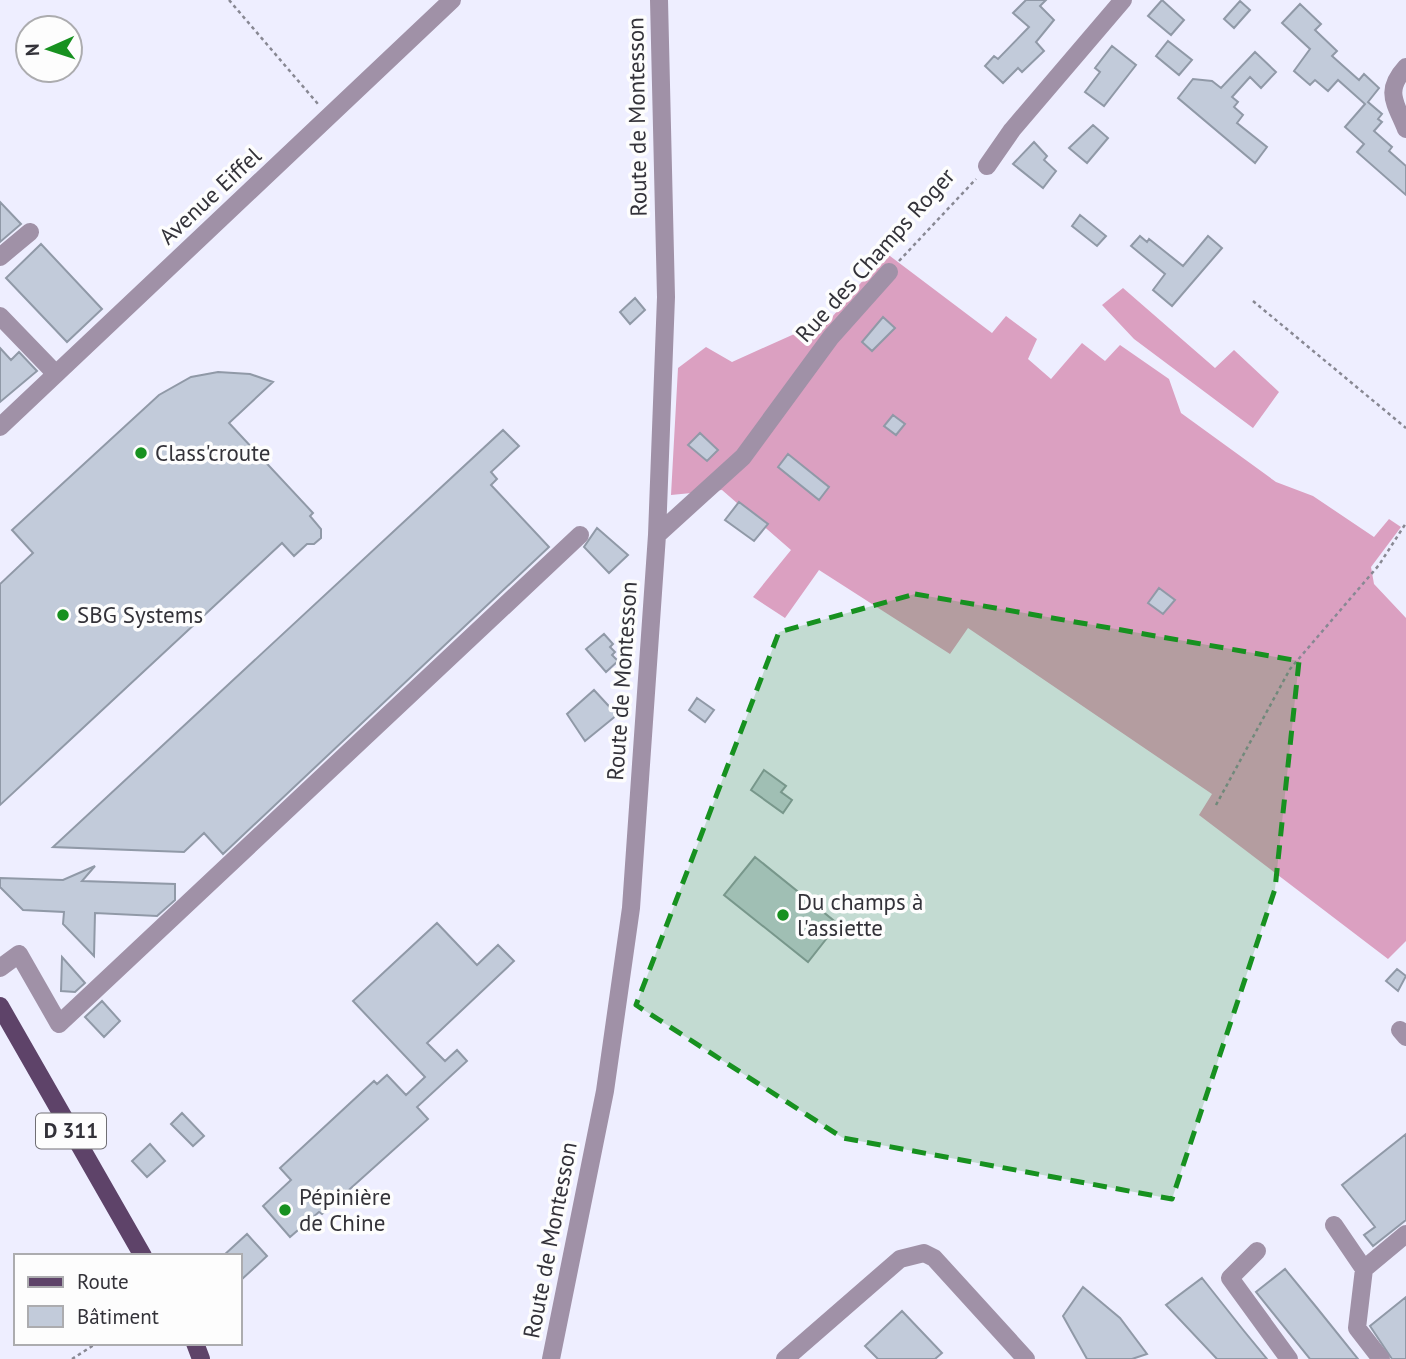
<svg xmlns="http://www.w3.org/2000/svg" width="1406" height="1359" viewBox="0 0 1406 1359" font-family="'PT Sans',sans-serif">
<style>
.forest{fill:#dba0c1}
.building{fill:#c2cbda;stroke:#9099a7;stroke-width:2}
.lines{fill:none;stroke-linecap:round;stroke-linejoin:round}
.path{stroke:#888893;stroke-width:2.5;stroke-dasharray:3.5 3.5;stroke-linecap:butt}
.minor{stroke:#a091a7;stroke-width:18}
.major{stroke:#5e4369;stroke-width:18}
.marked{fill:#179120;fill-opacity:0.2;stroke:#179120;stroke-width:5;stroke-dasharray:14 9;stroke-linejoin:round}
.poi-dot{fill:#179120;stroke:#fdfdfd;stroke-width:2.5}
.labels{text-anchor:middle;stroke-width:7;stroke-linejoin:round;paint-order:stroke}
.shield{fill:#fdfdfd;stroke:#706f74;stroke-width:2}
.shield-label{font-size:21px;font-weight:bold;fill:#333239}
.street-label{font-size:23px;fill:#333239;stroke:#fdfdfd}
.poi-label{font-size:23px;fill:#333239;stroke:#fdfdfd;text-anchor:start}
</style>
<rect width="100%" height="100%" fill="#eef"/>
<!-- forest -->
<path class="forest" d="M 886,253 L 992,333 L 1006,316 L 1037,339 L 1028,359 L 1051,379 L 1082,343 L 1105,361 L 1120,345 L 1169,379 L 1181,413 L 1276,482 L 1313,496 L 1374,537 L 1389,519 L 1401,527 L 1371,567 L 1374,584 L 1406,618 L 1406,941 L 1388,959 L 1199,815 L 1212,794 L 968,628 L 950,654 L 819,570 L 785,618 L 753,597 L 791,550 L 722,490 L 671,495 L 678,368 L 706,347 L 732,362 L 801,331 L 822,329 Z
M 1123,288 L 1215,368 L 1234,350 L 1279,392 L 1253,428 L 1134,339 L 1102,305 Z"/>
<!-- building -->
<path class="building" d="M 1026,0 L 1046,0 L 1040,6 L 1054,20 L 1036,42 L 1044,51 L 1022,72 L 1018,68 L 1003,83 L 985,66 L 994,56 L 998,59 L 1029,27 L 1013,13 Z
M 1162,0 L 1184,20 L 1171,35 L 1148,16 Z
M 1240,1 L 1250,10 L 1234,28 L 1224,19 Z
M 1300,4 L 1321,24 L 1315,30 L 1337,51 L 1332,56 L 1359,80 L 1364,74 L 1379,88 L 1368,102 L 1382,114 L 1378,119 L 1382,122 L 1374,131 L 1392,147 L 1389,151 L 1406,166 L 1406,195 L 1357,152 L 1364,144 L 1345,127 L 1365,104 L 1338,80 L 1328,91 L 1315,80 L 1310,85 L 1294,71 L 1310,49 L 1282,23 Z
M 1168,41 L 1192,60 L 1179,75 L 1156,56 Z
M 1112,46 L 1136,65 L 1104,106 L 1085,92 L 1100,72 L 1095,68 Z
M 1255,52 L 1276,72 L 1261,88 L 1250,77 L 1232,97 L 1238,102 L 1234,107 L 1243,115 L 1237,123 L 1267,147 L 1255,163 L 1178,98 L 1193,79 L 1212,81 L 1221,88 Z
M 1093,125 L 1108,138 L 1087,163 L 1069,148 Z
M 1034,142 L 1047,156 L 1044,160 L 1056,171 L 1043,188 L 1013,164 Z
M 0,202 L 21,224 L 0,242 Z
M 1080,215 L 1106,236 L 1097,246 L 1072,226 Z
M 1140,236 L 1147,242 L 1149,239 L 1183,266 L 1208,236 L 1222,248 L 1172,306 L 1153,290 L 1165,274 L 1131,246 Z
M 41,244 L 102,309 L 67,342 L 6,278 Z
M 635,298 L 645,310 L 630,324 L 620,312 Z
M 883,317 L 895,328 L 872,351 L 862,342 Z
M 0,348 L 11,360 L 19,352 L 37,371 L 0,402 Z
M 218,372 L 250,374 L 273,382 L 229,423 L 313,513 L 310,516 L 321,529 L 321,538 L 314,544 L 307,544 L 294,556 L 282,543 L 0,805 L 0,584 L 33,553 L 12,530 L 159,395 L 191,377 Z
M 893,415 L 905,424 L 896,435 L 884,426 Z
M 503,430 L 519,446 L 491,472 L 497,479 L 491,485 L 549,547 L 223,854 L 204,833 L 184,852 L 53,847 Z
M 700,433 L 718,450 L 707,461 L 688,445 Z
M 788,454 L 829,487 L 819,500 L 778,467 Z
M 739,502 L 768,524 L 754,541 L 725,520 Z
M 597,528 L 628,555 L 609,573 L 584,547 Z
M 1159,588 L 1175,600 L 1163,614 L 1148,603 Z
M 604,634 L 613,644 L 610,647 L 615,652 L 612,655 L 618,661 L 606,672 L 586,649 Z
M 594,690 L 617,715 L 585,741 L 567,714 Z
M 697,698 L 714,710 L 705,722 L 689,710 Z
M 764,770 L 786,786 L 781,792 L 792,800 L 783,813 L 751,790 Z
M 755,857 L 838,924 L 808,962 L 724,895 Z
M 95,866 L 82,881 L 175,884 L 175,900 L 157,916 L 95,913 L 94,956 L 63,924 L 64,912 L 23,910 L 0,887 L 0,878 L 63,880 Z
M 437,923 L 477,965 L 498,945 L 514,961 L 427,1043 L 445,1061 L 457,1050 L 467,1061 L 417,1107 L 428,1119 L 322,1214 L 319,1212 L 290,1237 L 263,1206 L 291,1180 L 280,1168 L 374,1081 L 377,1084 L 387,1075 L 406,1095 L 425,1077 L 353,1001 Z
M 62,957 L 85,983 L 75,992 L 61,991 Z
M 1397,969 L 1406,976 L 1398,991 L 1386,981 Z
M 102,1001 L 120,1021 L 104,1037 L 85,1017 Z
M 182,1113 L 204,1136 L 193,1146 L 171,1124 Z
M 1406,1134 L 1406,1220 L 1373,1246 L 1364,1235 L 1375,1227 L 1342,1185 Z
M 150,1144 L 165,1161 L 147,1177 L 132,1161 Z
M 247,1234 L 267,1256 L 240,1281 L 240,1256 L 223,1256 Z
M 1285,1269 L 1317,1308 L 1358,1359 L 1310,1359 L 1256,1292 Z
M 1202,1278 L 1244,1331 L 1267,1359 L 1217,1359 L 1166,1305 Z
M 1083,1287 L 1120,1318 L 1147,1354 L 1132,1359 L 1087,1359 L 1063,1316 Z
M 1406,1297 L 1406,1359 L 1392,1359 L 1370,1326 Z
M 902,1311 L 942,1353 L 935,1359 L 878,1359 L 865,1346 Z"/>
<g class="lines">
<!-- path -->
<path class="path" d="M 229,0 L 318,104
M 899,261 L 976,179
M 1253,301 L 1406,428
M 1216,805 L 1290,669 L 1379,565 L 1406,523
M 72,1359 L 97,1343"/>
<!-- minor -->
<path class="minor" d="M 1406,67 C 1384,91 1395,102 1406,129
M 987,166 L 1012,130 L 1123,0
M 0,257 L 30,232
M 0,316 L 56,374
M 0,427 L 452,0
M 657,535 L 743,457 L 831,337 L 889,272
M 0,968 L 19,954 L 59,1024 L 580,535
M 1400,1030 L 1406,1037
M 1334,1225 L 1364,1269 L 1357,1328 L 1381,1359
M 1257,1251 L 1230,1278 L 1289,1359
M 1364,1269 L 1406,1234
M 551,1359 L 605,1091 L 631,908 L 657,535 L 666,297 L 659,0
M 785,1359 L 900,1259 L 924,1253 L 934,1258 L 1026,1359"/>
<!-- major -->
<path class="major" d="M 0,1006 L 143,1256
M 195,1343 L 201,1359"/>
</g>
<!-- marked area -->
<path class="marked" d="M 915,594 L 1299,661 L 1275,889 L 1172,1199 L 843,1138 L 636,1005 L 779,632 Z"/>
<!-- markers -->
<g class="poi-dot">
<circle cx="141" cy="453" r="7"/>
<circle cx="63" cy="615" r="7"/>
<circle cx="783" cy="915" r="7"/>
<circle cx="285" cy="1210" r="7"/>
</g>
<g class="labels">
<!-- shield labels -->
<rect class="shield" x="36" y="1113.5" width="70" height="35" rx="5"/>
<g class="shield-label">
<text x="71" y="1138">D 311</text>
</g>
<!-- street labels -->
<g class="street-label">
<text transform="translate(637 117) rotate(-91)" y="8">Route de Montesson</text>
<text transform="translate(210 196) rotate(-43)" y="8">Avenue Eiffel</text>
<text transform="translate(875 255) rotate(-48)" y="8">Rue des Champs Roger</text>
<text transform="translate(622 681) rotate(-86)" y="8">Route de Montesson</text>
<text transform="translate(550 1240) rotate(-79)" y="8">Route de Montesson</text>
</g>
<!-- poi labels -->
<g class="poi-label">
<text x="155" y="461">Class'croute</text>
<text x="77" y="623">SBG Systems</text>
<text x="797" y="910">Du champs à<tspan x="797" dy="26">l'assiette</tspan></text>
<text x="299" y="1205">Pépinière<tspan x="299" dy="26">de Chine</tspan></text>
</g>
</g>
<!-- legend -->
<rect x="14" y="1254" width="228" height="91" fill="#fdfdfd" stroke="#acacaf" stroke-width="2"/>
<rect x="28" y="1277" width="35" height="10" fill="#5e4369" stroke="#acacaf" stroke-width="2"/>
<text x="77" y="1289" font-size="21" fill="#333239">Route</text>
<rect x="28" y="1306" width="35" height="21" fill="#c2cbda" stroke="#acacaf" stroke-width="2"/>
<text x="77" y="1324" font-size="21" fill="#333239">Bâtiment</text>
<!-- north arrow -->
<g transform="translate(49 49) rotate(267)"><circle r="33" fill="#fdfdfd" stroke="#acacaf" stroke-width="2"/>
<path d="M0-5L12 26L0 18L-12 26Z" fill="#179120"/>
<text y="-10" font-size="19" font-weight="bold" text-anchor="middle" fill="#333239">N</text>
</g>
</svg>
